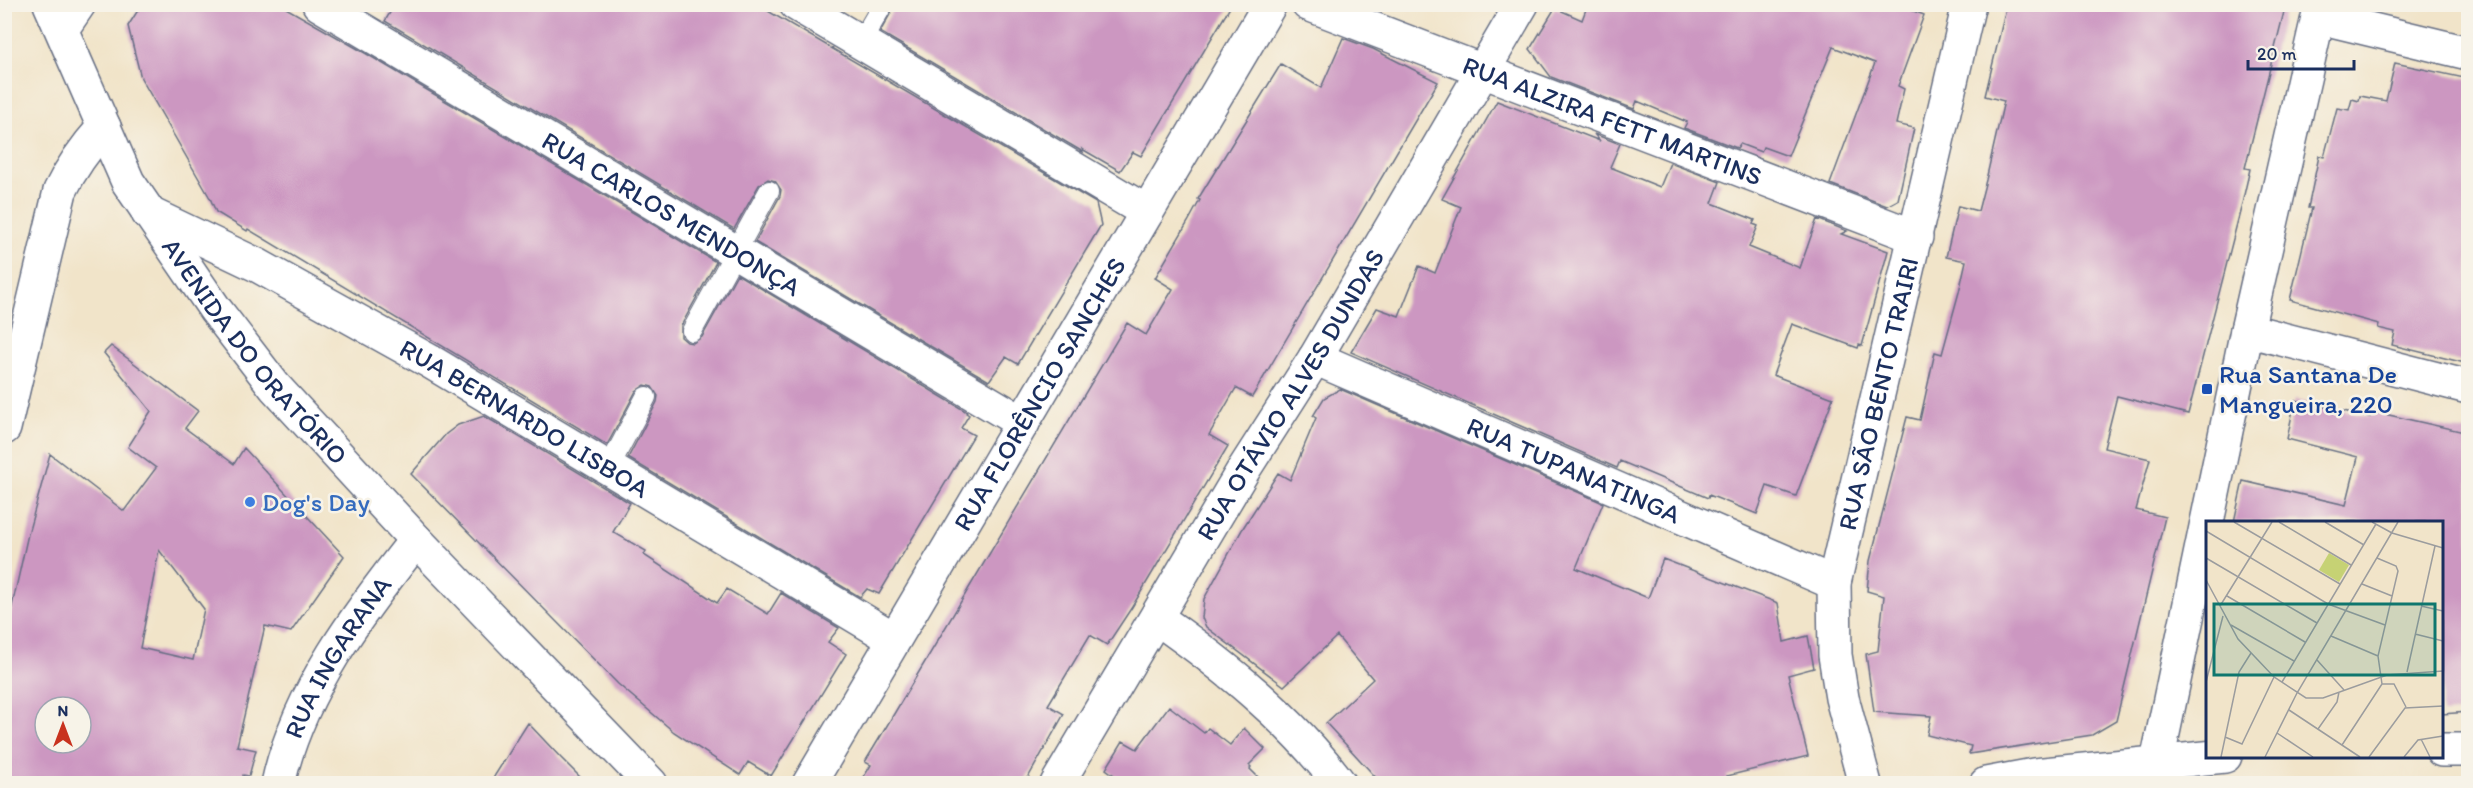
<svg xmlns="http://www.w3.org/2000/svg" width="2473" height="788" viewBox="0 0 2473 788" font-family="Itim,sans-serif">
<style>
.building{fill:#cc97c1;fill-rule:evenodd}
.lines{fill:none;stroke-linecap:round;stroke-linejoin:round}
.service-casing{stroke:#666e83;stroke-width:22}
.minor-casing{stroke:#666e83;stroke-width:36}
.tertiary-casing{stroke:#666e83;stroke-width:36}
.secondary-casing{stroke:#666e83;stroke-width:36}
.service{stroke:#fff;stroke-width:20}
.minor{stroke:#fff;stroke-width:33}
.tertiary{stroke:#fff;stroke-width:33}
.secondary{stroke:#fff;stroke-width:33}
.transit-dot{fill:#1a4fb4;stroke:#f7f3e8;stroke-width:2}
.shop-dot{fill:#3f7fe0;stroke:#f7f3e8;stroke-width:2}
.labels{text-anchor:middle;stroke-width:5;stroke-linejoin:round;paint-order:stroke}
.street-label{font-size:26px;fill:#1b2f5e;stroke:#f7f3e8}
.transit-label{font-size:26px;fill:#164399;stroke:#f7f3e8;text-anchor:start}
.shop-label{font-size:26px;fill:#366cbe;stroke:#f7f3e8;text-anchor:start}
.inset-road{fill:none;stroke:#9b9c9e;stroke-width:1.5}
.view{fill:#0f766e;fill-opacity:0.15;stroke:#0f766e;stroke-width:3}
.inset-edge{fill:none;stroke:#1b2f5e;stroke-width:3}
</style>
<rect width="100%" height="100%" fill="#f7f3e8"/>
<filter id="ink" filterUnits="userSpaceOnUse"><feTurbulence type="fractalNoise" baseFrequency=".0167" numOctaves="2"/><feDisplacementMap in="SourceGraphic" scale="12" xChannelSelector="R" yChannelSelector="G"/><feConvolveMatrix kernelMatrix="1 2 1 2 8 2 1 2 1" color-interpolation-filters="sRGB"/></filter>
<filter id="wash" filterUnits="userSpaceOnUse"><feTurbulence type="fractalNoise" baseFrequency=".008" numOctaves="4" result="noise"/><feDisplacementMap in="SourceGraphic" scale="24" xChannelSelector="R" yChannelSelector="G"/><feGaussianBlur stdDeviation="1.35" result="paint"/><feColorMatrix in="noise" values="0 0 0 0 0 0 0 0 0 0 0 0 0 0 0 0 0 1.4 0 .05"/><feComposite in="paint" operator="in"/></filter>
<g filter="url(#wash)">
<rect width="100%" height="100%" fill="#f1e4c9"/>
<g id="blocks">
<!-- building -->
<path class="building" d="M 142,4 L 279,4 L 365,53 L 716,262 L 681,326 L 681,337 L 687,342 L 693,343 L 702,337 L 737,274 L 967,412 L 966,413 L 969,415 L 961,428 L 974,435 L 879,594 L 867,589 L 860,597 L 628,458 L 657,402 L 658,396 L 652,387 L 645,385 L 636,391 L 607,445 L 248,229 L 247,231 L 216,212 L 210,198 L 141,78 L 128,26 Z
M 395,4 L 756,4 L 1096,203 L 1101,225 L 1018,364 L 1006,357 L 989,381 L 755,242 L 780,196 L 781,190 L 775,181 L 768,179 L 759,185 L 734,229 L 385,21 Z
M 896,4 L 1232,4 L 1141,156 L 1133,152 L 1120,171 L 1082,149 L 1083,152 L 880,32 Z
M 1588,4 L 1895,4 L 1924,15 L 1898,86 L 1904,89 L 1896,124 L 1914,128 L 1898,200 L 1887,206 L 1830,184 L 1875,63 L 1833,47 L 1788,156 L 1763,147 L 1761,152 L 1740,144 L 1737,148 L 1684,128 L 1687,122 L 1637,101 L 1634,109 L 1551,77 L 1530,49 L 1555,8 L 1582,20 Z
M 2007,4 L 2286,4 L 2245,168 L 2250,169 L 2241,208 L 2188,414 L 2117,396 L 2104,448 L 2150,459 L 2136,510 L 2165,517 L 2116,721 L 2092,735 L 1969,754 L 1971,746 L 1927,735 L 1931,716 L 1874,712 L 1866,654 L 1878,651 L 1884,596 L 1867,591 L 1870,561 L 1907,417 L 1920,420 L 1935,352 L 1942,354 L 1959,292 L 1966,261 L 1946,257 L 1958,206 L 1978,211 L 1986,180 L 2004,101 L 1985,96 Z
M 1343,38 L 1373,49 L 1438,82 L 1252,397 L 1236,388 L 1209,435 L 1228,446 L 1132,607 L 1107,645 L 1090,635 L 1048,705 L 1064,714 L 1025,783 L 860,783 L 871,765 L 865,762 L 879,739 L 1127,323 L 1146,335 L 1173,289 L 1155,278 L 1188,222 L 1200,200 L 1198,199 L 1281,64 L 1321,88 Z
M 2395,63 L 2469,79 L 2469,364 L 2392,345 L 2395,332 L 2378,328 L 2379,324 L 2290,300 L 2312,208 L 2308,208 L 2319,156 L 2324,157 L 2337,108 L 2349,110 L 2352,99 L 2359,101 L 2360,96 L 2386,101 Z
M 1497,101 L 1600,141 L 1594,134 L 1620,144 L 1610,167 L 1660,187 L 1670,163 L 1720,182 L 1712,203 L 1755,220 L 1753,224 L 1758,226 L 1749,247 L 1800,268 L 1817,219 L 1847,231 L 1841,234 L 1888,251 L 1862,346 L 1859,345 L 1858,348 L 1792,324 L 1773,375 L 1833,398 L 1796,496 L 1767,486 L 1757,514 L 1709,495 L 1708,498 L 1620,461 L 1617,468 L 1351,352 L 1377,308 L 1399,316 L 1419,266 L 1435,273 L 1461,207 L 1442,199 Z
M 111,346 L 198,411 L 185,428 L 234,464 L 244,448 L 344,556 L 291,632 L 265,626 L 237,746 L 256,750 L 249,776 L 243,775 L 242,783 L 4,783 L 4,642 L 28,534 L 50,454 L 124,511 L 156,468 L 128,447 L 151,411 L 104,353 ZM 159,550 L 204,609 L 193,660 L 140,648 ZM 45,707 L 81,707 L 81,743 L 45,743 Z
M 1340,389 L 1603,503 L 1576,568 L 1648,598 L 1663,559 L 1778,603 L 1784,642 L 1808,636 L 1814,668 L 1788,675 L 1808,756 L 1727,776 L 1730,783 L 1381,783 L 1326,723 L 1373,679 L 1337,636 L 1284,686 L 1206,627 L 1202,618 L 1204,599 L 1243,528 L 1278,473 L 1290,480 L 1316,418 L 1313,416 L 1324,398 Z
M 2295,400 L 2370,417 L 2371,411 L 2469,433 L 2469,712 L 2442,714 L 2442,522 L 2234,522 L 2243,481 L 2346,505 L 2358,457 L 2287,439 Z
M 484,416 L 630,503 L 613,532 L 646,551 L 644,555 L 717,603 L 727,589 L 768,614 L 781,593 L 839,628 L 828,642 L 846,654 L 771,776 L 748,762 L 740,775 L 674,732 L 618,684 L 411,474 L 446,434 L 458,425 Z
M 1169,706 L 1204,733 L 1208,728 L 1230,745 L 1244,728 L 1265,749 L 1249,765 L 1251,767 L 1250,769 L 1264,783 L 1125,783 L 1106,769 L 1123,741 L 1137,749 Z
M 528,723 L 561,758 L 586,783 L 490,783 Z"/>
</g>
</g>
<g filter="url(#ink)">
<use href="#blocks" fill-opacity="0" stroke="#666e83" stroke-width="1.5"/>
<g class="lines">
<defs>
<path id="service" d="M 861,42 L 883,4
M 692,331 L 769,191
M 608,469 L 646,397"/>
<g id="minor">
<path id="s1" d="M 319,4 L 1023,423"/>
<path d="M 796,4 L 1147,212"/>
<path id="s2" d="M 1308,4 L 1916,237"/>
<path d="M 2319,17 L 2468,53"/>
<path id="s3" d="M 148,213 L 257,265 L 431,362 L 894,639"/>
<path d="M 2247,330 L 2468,387"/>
<path id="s4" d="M 1315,358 L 1834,583"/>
<path d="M 4,428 L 60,191 C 72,166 86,147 104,127"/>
<path d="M 1157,618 C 1224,665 1290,718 1340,784"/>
<path d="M 2157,762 L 2247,330 L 2321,4"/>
<path id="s5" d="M 278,784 C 298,692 359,612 416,540"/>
<path id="s6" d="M 809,784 L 1270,4"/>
<path id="s7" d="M 1057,784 L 1244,469 L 1315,358 L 1522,4"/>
<path id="s8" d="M 1865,784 L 1842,698 L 1835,655 L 1834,583 L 1969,4"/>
</g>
<path id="tertiary" d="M 62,29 L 79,4"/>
<g id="secondary">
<path id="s9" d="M 50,4 L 128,182 L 215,309 L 275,387 L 416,540 L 651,784"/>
<path d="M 2442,750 L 2468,750"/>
<path d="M 1986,784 L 2034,775 L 2225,756"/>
</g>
</defs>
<!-- service casing -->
<use href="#service" class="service-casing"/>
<!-- minor casing -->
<use href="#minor" class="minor-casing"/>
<!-- tertiary casing -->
<use href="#tertiary" class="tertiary-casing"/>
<!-- secondary casing -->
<use href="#secondary" class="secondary-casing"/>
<!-- service -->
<use href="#service" class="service"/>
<!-- minor -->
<use href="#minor" class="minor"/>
<!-- tertiary -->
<use href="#tertiary" class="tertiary"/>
<!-- secondary -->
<use href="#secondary" class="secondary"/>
</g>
</g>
<!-- markers -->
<rect class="transit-dot" x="2201" y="383" width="12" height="12" rx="3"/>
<circle class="shop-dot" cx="250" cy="502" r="6"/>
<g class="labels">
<!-- street labels -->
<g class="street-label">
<text dy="9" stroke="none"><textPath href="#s2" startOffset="326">RUA ALZIRA FETT MARTINS</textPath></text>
<text dy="9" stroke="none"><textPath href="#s1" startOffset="410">RUA CARLOS MENDONÇA</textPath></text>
<text dy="9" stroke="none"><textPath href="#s9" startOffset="406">AVENIDA DO ORATÓRIO</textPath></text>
<text dy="9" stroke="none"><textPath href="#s8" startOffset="399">RUA SÃO BENTO TRAIRI</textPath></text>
<text dy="9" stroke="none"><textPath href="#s6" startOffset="453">RUA FLORÊNCIO SANCHES</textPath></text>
<text dy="9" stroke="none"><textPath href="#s7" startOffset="454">RUA OTÁVIO ALVES DUNDAS</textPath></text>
<text dy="9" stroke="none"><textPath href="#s3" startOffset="429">RUA BERNARDO LISBOA</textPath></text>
<text dy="9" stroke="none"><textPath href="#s4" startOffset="282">RUA TUPANATINGA</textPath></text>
<text dy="9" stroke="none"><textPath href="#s5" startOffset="141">RUA INGARANA</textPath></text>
</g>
<!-- transit labels -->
<g class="transit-label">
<text x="2219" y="383">Rua Santana De<tspan x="2219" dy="30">Mangueira, 220</tspan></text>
</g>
<!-- shop labels -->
<g class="shop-label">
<text x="262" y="511">Dog's Day</text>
</g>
</g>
<!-- overview -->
<g transform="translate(2206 521)">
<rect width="237" height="237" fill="#f1e4c9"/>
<path d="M 123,32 L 143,44 L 133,61 L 113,49 Z" fill="#c6d274"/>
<path class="inset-road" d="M 28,1 L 134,63M 73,1 L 145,44M 119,1 L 158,24M 166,1 L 186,12 L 237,27M 0,10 L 122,83 L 179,104M 0,37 L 111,102M 0,59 L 32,118 L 68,156 L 100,177 L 117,177 L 181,154 L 237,150M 156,63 L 186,75M 21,75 L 99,121M 14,85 L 66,1M 215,85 L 237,90M 25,104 L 88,140M 209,113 L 237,120M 125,115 L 172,135M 111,139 L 138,169M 201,151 L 229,25M 0,161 L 17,95M 76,161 L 170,3M 176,163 L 188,163 L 200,186M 83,189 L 154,236M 112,208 L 131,181 L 133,171M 71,212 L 107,236M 19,216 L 36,223 L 68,156M 215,218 L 224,236M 136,224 L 176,163 L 172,135 L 192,50 L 190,45 L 171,37M 15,236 L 33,151 L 45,132M 59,236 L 91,172 L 192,1M 163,236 L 199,187 L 237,185M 198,236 L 212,219 L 237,215"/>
<path class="view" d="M 8,83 L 229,83 L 229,154 L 8,154 Z"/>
<rect width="237" height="237" class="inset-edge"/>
</g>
<!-- margin -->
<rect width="2473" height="788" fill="none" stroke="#f7f3e8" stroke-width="24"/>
<!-- north arrow -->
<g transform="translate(63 725)"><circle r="28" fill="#f7f3e8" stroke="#9fa5b1" stroke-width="1.5"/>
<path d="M0-4.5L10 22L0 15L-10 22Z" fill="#c8321e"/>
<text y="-9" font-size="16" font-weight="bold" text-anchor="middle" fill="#1b2f5e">N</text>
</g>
<!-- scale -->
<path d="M2248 60v9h106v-9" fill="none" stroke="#1b2f5e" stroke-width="3"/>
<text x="2257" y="60" font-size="18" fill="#1b2f5e" stroke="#f7f3e8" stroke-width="4.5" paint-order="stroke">20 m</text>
</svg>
